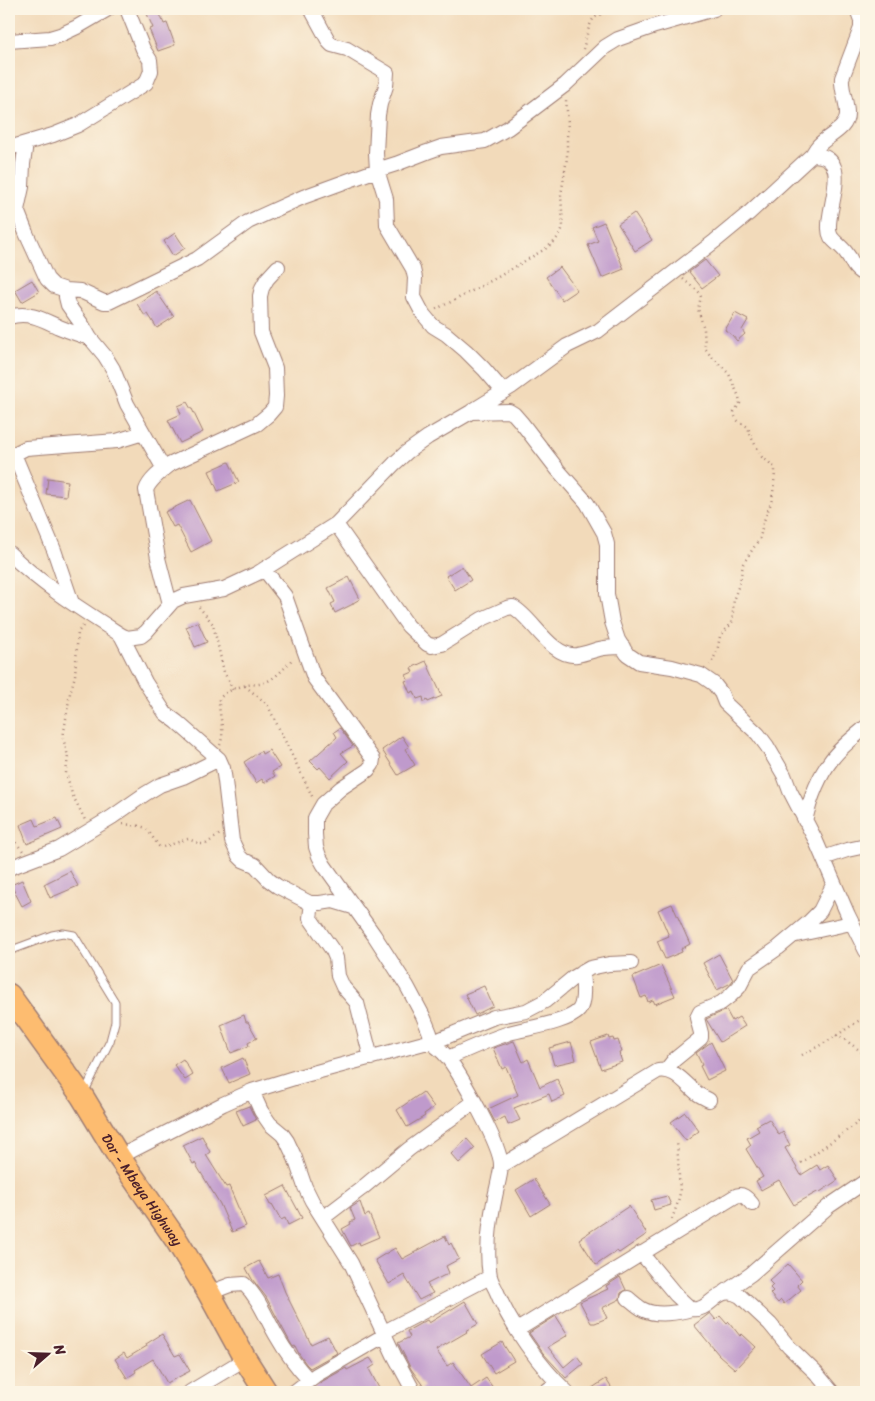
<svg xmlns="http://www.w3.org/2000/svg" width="875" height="1401" viewBox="0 0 875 1401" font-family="Sriracha,sans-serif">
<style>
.building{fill:#bf9acc}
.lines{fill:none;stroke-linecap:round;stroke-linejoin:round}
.service-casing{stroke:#9e7c72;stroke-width:9}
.minor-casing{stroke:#9e7c72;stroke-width:16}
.trunk-casing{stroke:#9e7c72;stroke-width:25}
.path{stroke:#9e7c72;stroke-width:2.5;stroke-dasharray:1 4;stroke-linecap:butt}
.service{stroke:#fff;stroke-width:7}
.minor{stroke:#fff;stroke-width:14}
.trunk{stroke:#fdbc70;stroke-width:22}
.labels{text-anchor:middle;stroke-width:4.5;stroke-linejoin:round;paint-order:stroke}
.street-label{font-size:14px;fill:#4a1f2b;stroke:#fcf5e5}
</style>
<rect width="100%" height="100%" fill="#fcf5e5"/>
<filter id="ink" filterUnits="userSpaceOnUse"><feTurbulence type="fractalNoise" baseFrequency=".02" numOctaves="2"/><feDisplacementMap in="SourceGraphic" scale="10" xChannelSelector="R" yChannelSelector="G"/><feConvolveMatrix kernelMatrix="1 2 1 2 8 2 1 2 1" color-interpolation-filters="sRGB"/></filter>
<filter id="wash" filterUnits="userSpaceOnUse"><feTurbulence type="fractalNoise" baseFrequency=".0096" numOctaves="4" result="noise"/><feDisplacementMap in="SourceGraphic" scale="20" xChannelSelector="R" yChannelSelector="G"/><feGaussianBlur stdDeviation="1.12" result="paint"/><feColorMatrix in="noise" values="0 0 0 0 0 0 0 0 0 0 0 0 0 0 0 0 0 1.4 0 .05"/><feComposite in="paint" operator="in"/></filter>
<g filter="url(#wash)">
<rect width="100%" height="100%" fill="#f2daba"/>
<g id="blocks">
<!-- building -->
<path class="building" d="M 145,9 L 158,9 L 164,24 L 167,23 L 175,45 L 158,51 L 149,29 L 153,28 Z
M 634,213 L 652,240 L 635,251 L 618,224 Z
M 604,222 L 624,269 L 602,278 L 588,245 L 598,241 L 592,227 Z
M 175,233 L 185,248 L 173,256 L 164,241 Z
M 705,260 L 718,276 L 702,288 L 689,272 Z
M 560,267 L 577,290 L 562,300 L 546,277 Z
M 32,280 L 39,292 L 22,302 L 15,290 Z
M 156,291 L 174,317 L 157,328 L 148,314 L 145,316 L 137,304 Z
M 735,313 L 748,320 L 742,330 L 745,334 L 737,341 L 732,335 L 725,330 Z
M 187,402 L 191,409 L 192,409 L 203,432 L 180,443 L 168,420 L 181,414 L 178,406 Z
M 229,462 L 239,482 L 218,491 L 209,471 Z
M 48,478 L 68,481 L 66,496 L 46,494 Z
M 190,500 L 211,541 L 191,552 L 177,525 L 173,527 L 165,512 Z
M 462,566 L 471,580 L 455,590 L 446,576 Z
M 349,577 L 360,599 L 353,603 L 353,604 L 335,613 L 331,604 L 335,602 L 328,588 Z
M 198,622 L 207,642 L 195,647 L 186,627 Z
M 426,661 L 442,696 L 428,702 L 427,700 L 424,702 L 423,697 L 417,699 L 414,691 L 410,693 L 405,681 L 408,680 L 406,675 L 413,672 L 411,668 Z
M 340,728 L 353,746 L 341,753 L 348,761 L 330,778 L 320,767 L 318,769 L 310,761 L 337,737 L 334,732 Z
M 402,736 L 409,747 L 405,749 L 415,765 L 398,775 L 382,750 Z
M 269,750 L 280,767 L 272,772 L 275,776 L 264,783 L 262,779 L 256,783 L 244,762 L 261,751 L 262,754 Z
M 57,818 L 62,829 L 27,844 L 20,825 L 34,819 L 37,826 Z
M 70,871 L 78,886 L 50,898 L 44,884 Z
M 22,880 L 31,901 L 22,906 L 11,885 Z
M 672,904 L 690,944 L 681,949 L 682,952 L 665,959 L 657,941 L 669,936 L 658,910 Z
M 719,954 L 733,980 L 731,983 L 717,990 L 703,963 Z
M 661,965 L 675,996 L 655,1004 L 653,1000 L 648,1002 L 646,996 L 641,998 L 633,977 Z
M 484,986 L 493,1006 L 475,1015 L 465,994 Z
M 726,1010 L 732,1021 L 739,1017 L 745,1026 L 720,1042 L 706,1019 Z
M 244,1015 L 246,1022 L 248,1022 L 257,1038 L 248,1043 L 249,1046 L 231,1053 L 221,1025 Z
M 608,1036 L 609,1039 L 613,1038 L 614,1041 L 618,1040 L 622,1052 L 619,1053 L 622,1062 L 601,1069 L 591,1042 Z
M 514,1041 L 523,1062 L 528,1059 L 540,1087 L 557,1079 L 565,1096 L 552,1102 L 549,1094 L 514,1108 L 520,1120 L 508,1125 L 505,1117 L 495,1122 L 488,1109 L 518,1095 L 506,1067 L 502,1069 L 493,1048 Z
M 571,1042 L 576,1060 L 554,1065 L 549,1048 Z
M 711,1042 L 725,1071 L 707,1080 L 700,1066 L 702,1065 L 696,1053 Z
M 243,1058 L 250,1074 L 229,1083 L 222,1068 Z
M 183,1059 L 193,1075 L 185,1080 L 174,1065 Z
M 423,1092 L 434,1107 L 424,1114 L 425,1116 L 407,1127 L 397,1110 Z
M 249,1106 L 256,1120 L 243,1126 L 236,1111 Z
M 685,1112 L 699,1131 L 686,1141 L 671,1122 Z
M 769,1119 L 779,1135 L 783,1132 L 790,1145 L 785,1148 L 801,1175 L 817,1165 L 820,1170 L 828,1165 L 838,1180 L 820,1192 L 819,1191 L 794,1205 L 779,1180 L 761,1190 L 756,1181 L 763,1177 L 746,1149 L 751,1145 L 747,1138 L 759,1131 L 756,1126 Z
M 202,1136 L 210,1152 L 206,1155 L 226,1187 L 229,1186 L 246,1226 L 232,1232 L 220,1204 L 195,1163 L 193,1164 L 183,1145 Z
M 467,1139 L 475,1148 L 459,1163 L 451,1154 Z
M 534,1179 L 550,1204 L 531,1216 L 516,1190 Z
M 285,1186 L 302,1218 L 288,1225 L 285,1218 L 281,1220 L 272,1204 L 270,1205 L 266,1196 Z
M 667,1196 L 671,1205 L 654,1210 L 651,1200 Z
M 360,1202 L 365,1216 L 369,1214 L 379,1237 L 360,1245 L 359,1242 L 351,1246 L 342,1229 L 351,1224 L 350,1222 L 355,1220 L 350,1208 Z
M 629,1206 L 647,1234 L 619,1253 L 617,1251 L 596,1265 L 579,1239 Z
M 445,1236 L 449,1245 L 451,1243 L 459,1259 L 446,1266 L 449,1273 L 427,1284 L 433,1293 L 419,1300 L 404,1275 L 389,1284 L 375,1260 L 395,1248 L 402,1259 Z
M 259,1261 L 268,1278 L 278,1274 L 285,1292 L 311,1344 L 328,1336 L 337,1353 L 310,1368 L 306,1364 L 299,1354 L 295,1346 L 293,1347 L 290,1342 L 266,1297 L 252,1279 L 246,1268 Z
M 788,1264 L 802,1280 L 797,1285 L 801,1290 L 784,1304 L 781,1300 L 778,1303 L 770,1294 L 773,1291 L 770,1288 L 773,1285 L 769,1281 Z
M 620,1277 L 626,1290 L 621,1293 L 620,1299 L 602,1308 L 607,1318 L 595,1323 L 591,1323 L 580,1302 L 608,1289 L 606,1286 Z
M 465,1301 L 478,1324 L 466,1331 L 467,1332 L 436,1350 L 447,1366 L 453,1362 L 471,1388 L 486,1378 L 496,1392 L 423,1392 L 422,1388 L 424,1387 L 411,1369 L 398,1343 L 410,1337 L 407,1331 L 427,1320 L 429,1323 Z
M 710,1313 L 716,1320 L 720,1316 L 727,1324 L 729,1322 L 740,1336 L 742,1334 L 756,1347 L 735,1369 L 719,1355 L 694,1325 Z
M 556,1316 L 568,1335 L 548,1347 L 564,1367 L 577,1356 L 583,1364 L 566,1378 L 543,1353 L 529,1333 Z
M 162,1334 L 175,1356 L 180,1354 L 190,1371 L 167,1383 L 153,1359 L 135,1370 L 136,1372 L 127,1378 L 115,1359 L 124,1353 L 127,1358 L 147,1346 L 146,1344 Z
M 502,1342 L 514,1361 L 494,1373 L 482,1354 Z
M 370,1358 L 375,1365 L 369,1369 L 381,1392 L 317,1392 L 314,1387 L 321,1382 L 346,1368 L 347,1370 Z
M 606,1379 L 614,1392 L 586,1392 Z"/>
</g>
</g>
<g filter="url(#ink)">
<use href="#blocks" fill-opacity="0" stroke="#9e7c72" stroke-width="1"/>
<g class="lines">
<defs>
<path id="service" d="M 9,951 L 52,935 L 63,933 L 74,935 L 115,1002 L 115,1022 L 110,1041 L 84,1093"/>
<path id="minor" d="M 311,9 L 329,42 L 332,45 L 347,49 L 387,73 L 386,86 L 380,104 L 378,115 L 376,153 L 377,170 L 386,199 L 387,225 L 413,269 L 415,278 L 414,297 L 423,314 L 433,326 L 446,334 L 466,351 L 484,369 L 503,391
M 9,41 L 50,38 L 60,35 L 77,27 L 108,9
M 26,143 L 23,164 L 22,187 L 17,210 L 26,233 L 47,279 L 54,286 L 66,290 L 80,291 L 104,302 L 109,302 L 197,259 L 248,222 L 303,197 L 377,170 L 396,164 L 427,152 L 441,147 L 485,141 L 508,128 L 565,85 L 605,47 L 618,39 L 655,26 L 714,9
M 9,148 L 53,135 L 78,125 L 146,83 L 151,71 L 150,60 L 143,49 L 127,9
M 812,155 C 854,155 827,206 829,229 C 829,231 830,235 831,237 C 835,243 843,247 847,254 C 853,261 851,266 860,272 L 866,271
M 66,290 L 66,297 L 68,305 L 83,326 L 90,338 L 105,356 L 113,369 L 127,404 L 164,469
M 9,317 C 28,311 42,319 59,327 C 69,331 80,335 90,338
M 472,411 L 511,387 L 567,346 L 598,331 L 715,241 L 749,213 L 812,155 C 814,152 816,148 819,145 C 828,135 848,129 847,113 C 847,101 841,90 842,78 L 861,28 L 861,20 L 857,9
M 14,454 L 54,550 L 72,603
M 9,458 L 14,454 L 26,448 L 117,441 L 143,433
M 336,524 L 408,626 L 427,644 L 432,646 L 442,644 L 482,619 L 507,608 L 513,607 C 533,618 551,658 577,655 C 584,654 592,651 599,649 C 607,647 615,647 623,647
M 9,553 C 42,585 82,610 121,635 L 127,638 L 141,636 L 146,632 L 173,601 L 184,596 L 224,589 L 258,573 L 336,524 L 395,463 L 407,452 L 428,437 L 471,412 L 509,411 L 514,414 L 521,422 L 558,470 L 587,503 L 604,533 L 607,544 L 607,594 L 612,622 L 618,640 L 627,654 L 639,662 L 672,667 L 701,675 L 714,684 L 721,693 L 725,703 L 758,734 L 767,746 L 784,775 L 790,791 L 815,839 L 848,915 L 866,951
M 264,569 L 285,596 L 314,678 L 373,759 L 372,765 L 368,770 L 341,788 L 323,804 L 315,818 L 315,834 L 316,847 L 319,856 L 324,865 L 374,935 L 407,986 L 423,1016 L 430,1033 L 431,1043 L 494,1017 L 526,1011 L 545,1001 L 573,978 L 590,968 L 609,964 L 631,963
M 170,604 L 158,558 L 146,490 C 150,479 162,471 171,464 L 257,424 L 269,414 L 275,407 L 276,396 L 275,368 L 261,332 L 260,296 L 262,288 L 267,279 L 278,267
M 121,635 L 145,682 L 165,713 L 177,722 L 219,759 L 223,768 L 225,781 L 232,841 L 239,856 L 243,860 L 255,865 L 269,880 L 277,886 L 310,903 L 320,903 L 333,901 L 353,907
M 805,821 C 810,799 818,777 832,759 C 841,747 854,737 866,727
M 823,858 L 847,850 L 866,846
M 9,868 L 59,849 L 112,817 L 145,794 L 160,785 L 183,777 L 219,759
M 312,903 L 310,918 L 333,951 L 336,958 L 338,976 L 343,987 L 357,1003 L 371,1058
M 796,935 L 851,923
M 448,1058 C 468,1049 488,1040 509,1033 C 526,1028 568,1023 579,1010 C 585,1002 583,982 582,972
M 666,1070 L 674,1060 L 701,1038 L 701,1033 L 697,1018 L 700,1012 L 721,1003 L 730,996 L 739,987 L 749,968 L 778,948 L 808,923 L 820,911 L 834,883
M 252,1091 L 261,1111 L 270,1124 L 282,1134 L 287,1141 L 295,1158 L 305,1187 L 312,1201 L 351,1263 L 394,1355 L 414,1392
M 119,1157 L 223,1104 L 252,1091 L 294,1078 L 424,1043 L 431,1043 C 438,1047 443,1052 448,1058 C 461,1076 503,1148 501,1167 C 500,1177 497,1187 495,1197 C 490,1220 486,1252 490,1276 C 491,1281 494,1286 496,1290 C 510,1325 540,1367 567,1392
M 501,1166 L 658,1071 C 675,1067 686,1085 698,1094 C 701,1096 705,1098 709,1100
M 323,1218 L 361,1189 L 409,1149 L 474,1102
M 641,1253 L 676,1295 L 691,1309 C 711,1313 717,1282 740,1296 L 770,1324 L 789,1347 L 816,1373 L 832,1392
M 725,1292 L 751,1274 L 829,1206 L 866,1181
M 209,1293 L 230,1285 L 244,1284 C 259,1298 266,1318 276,1335 C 285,1351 296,1366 309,1380
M 628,1298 C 633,1302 638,1307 644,1310 C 656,1316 679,1313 691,1309
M 517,1330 L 734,1197 C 742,1192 747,1198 752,1204
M 384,1332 L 490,1277
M 190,1392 L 245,1359
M 294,1392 L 316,1375 L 385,1335
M 545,1392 L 557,1383"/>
<g id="trunk">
<path id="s1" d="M 9,995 L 82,1096 L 119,1157 L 177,1241 L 209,1293 L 245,1359 L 266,1392"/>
</g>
</defs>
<!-- service casing -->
<use href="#service" class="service-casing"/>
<!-- minor casing -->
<use href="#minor" class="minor-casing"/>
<!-- trunk casing -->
<use href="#trunk" class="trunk-casing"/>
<!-- path -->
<path class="path" d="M 583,49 C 586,40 588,25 594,18 C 599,14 607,13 612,9
M 683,279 L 700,293 L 701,297 L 698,309 L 704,329 L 705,348 L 710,355 L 729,374 L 739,397 L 740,403 L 734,412 C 735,421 741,423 748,427 L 751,437 L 762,457 L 772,465 L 775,468 L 775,473 L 773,493 L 771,503 L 763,523 L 760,538 L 743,564 L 740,582 L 734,598 L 732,623 L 720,636 L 717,652 L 710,665
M 436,309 L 455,300 L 498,277 L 545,249 L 554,242 L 561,233 L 563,226 L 561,195 L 567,158 L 567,138 L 568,123 L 566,100
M 199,607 L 213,624 L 224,672 L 233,690
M 83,626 L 78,632 L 75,676 L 70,693 L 63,738 L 68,756 L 66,773 L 69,783 L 72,794 L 85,820
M 245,686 L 267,704 L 313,798
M 220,745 C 226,729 218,714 219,699 C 226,691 237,687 247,685 C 253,684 260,685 266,682 C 278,676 285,668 293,658
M 123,824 L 140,826 L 146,828 L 159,846 L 163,847 L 188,839 L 201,844 L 206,844 L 220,834
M 9,835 L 23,851
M 836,1035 L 844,1039 L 866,1055
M 802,1055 L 828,1041 L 866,1016
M 801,1163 C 823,1147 845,1133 866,1116
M 672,1219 L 678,1202 L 680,1193 L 677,1141"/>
<!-- service -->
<use href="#service" class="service"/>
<!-- minor -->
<use href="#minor" class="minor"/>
<!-- trunk -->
<use href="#trunk" class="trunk"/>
</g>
</g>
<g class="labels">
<!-- street labels -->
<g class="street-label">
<text dy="5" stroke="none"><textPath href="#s1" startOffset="236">Dar - Mbeya Highway</textPath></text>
</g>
</g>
<!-- margin -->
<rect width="875" height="1401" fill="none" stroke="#fcf5e5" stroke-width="30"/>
<!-- north arrow -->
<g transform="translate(48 1354) rotate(70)" stroke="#fcf5e5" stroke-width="4" paint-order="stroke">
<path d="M0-4L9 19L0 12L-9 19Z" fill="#4a1f2b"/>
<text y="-8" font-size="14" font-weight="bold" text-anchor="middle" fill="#4a1f2b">N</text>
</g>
</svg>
